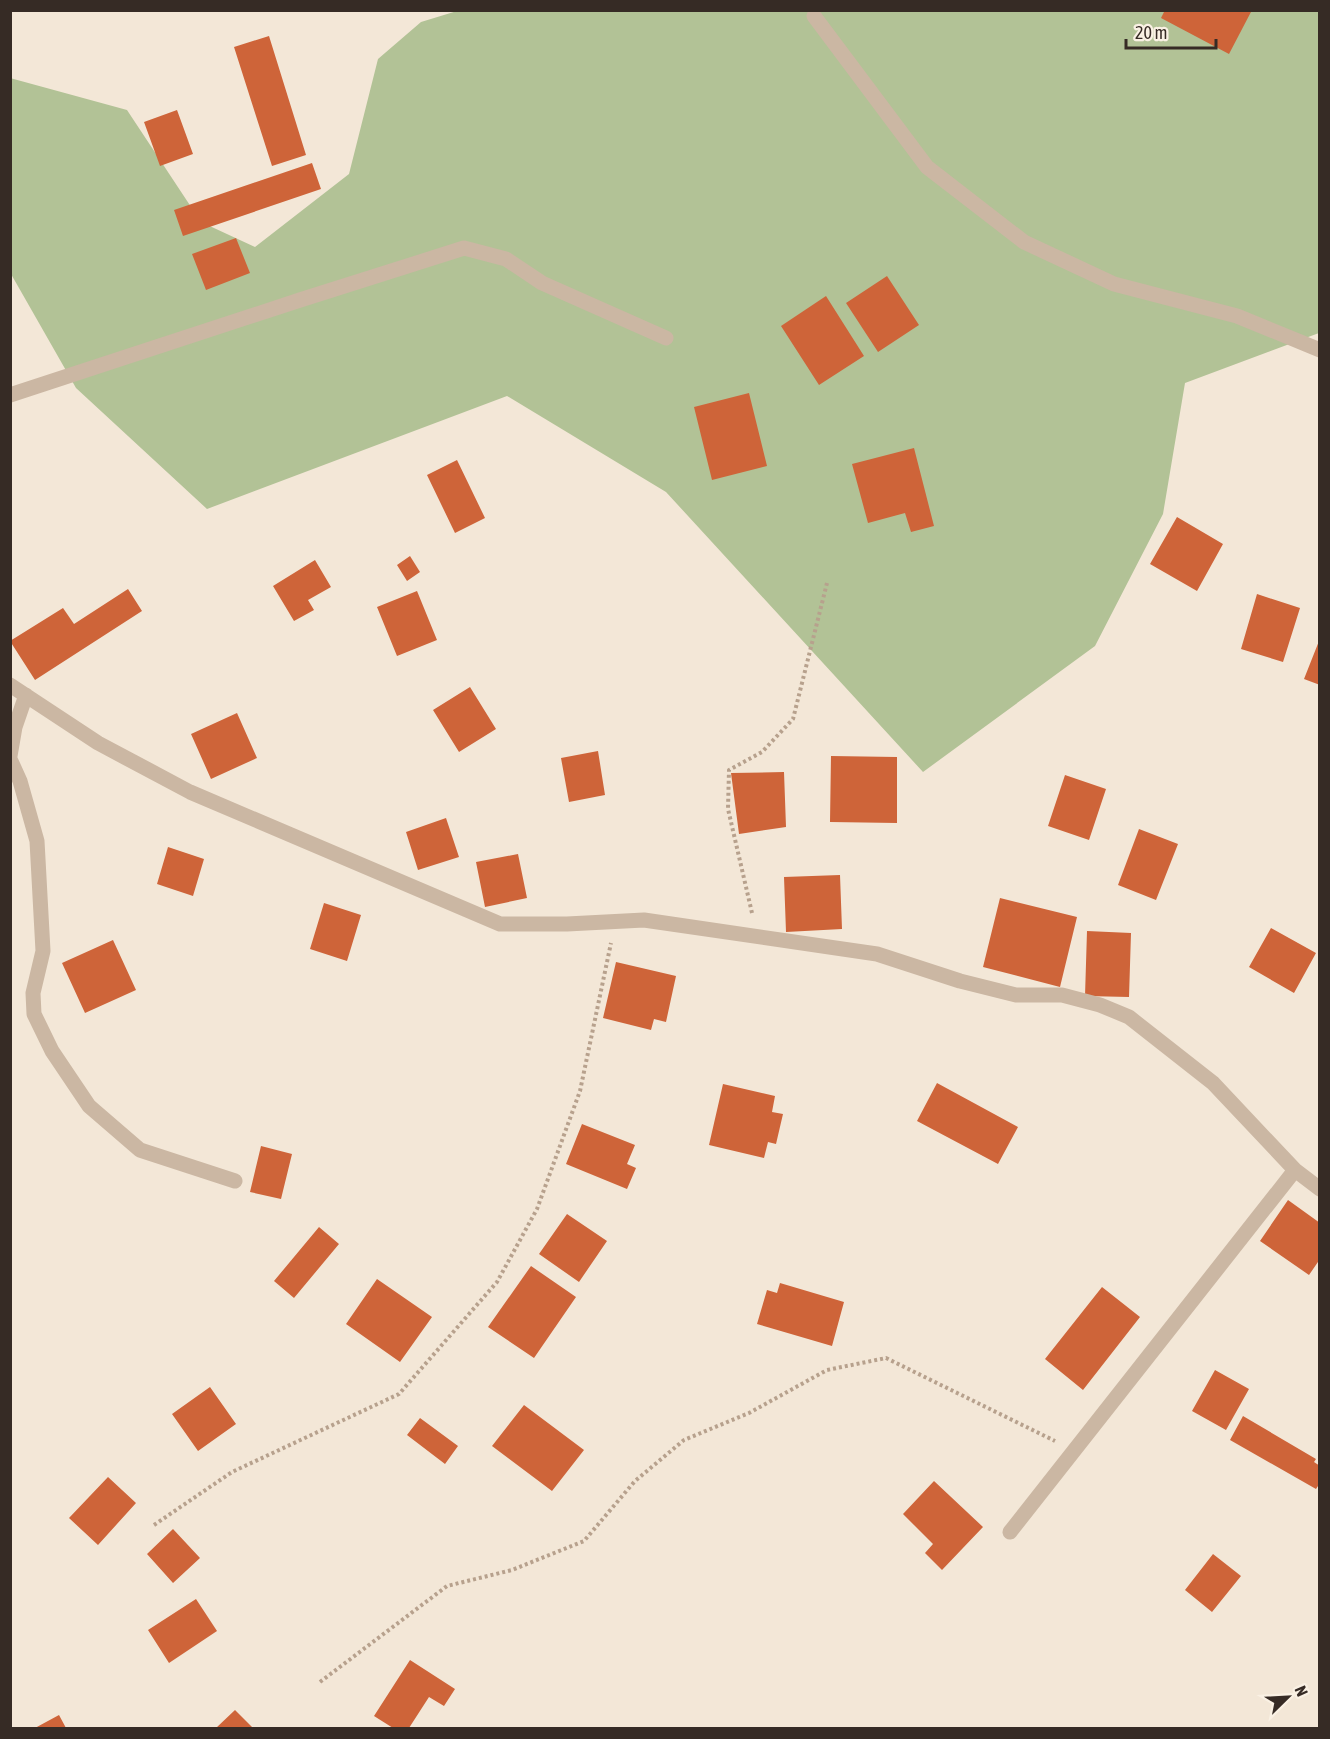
<svg xmlns="http://www.w3.org/2000/svg" width="1330" height="1739" viewBox="0 0 1330 1739" font-family="'Asap Condensed',sans-serif">
<style>
.green{fill:#b2c296}
.building{fill:#ce6439}
.lines{fill:none;stroke-linecap:round;stroke-linejoin:round}
.path{stroke:#b7a18d;stroke-width:4;stroke-dasharray:3 3;stroke-linecap:butt}
.street{stroke:#cbb7a3;stroke-width:15}
</style>
<rect width="100%" height="100%" fill="#f3e7d7"/>
<!-- green -->
<path class="green" d="M 457,11 L 1319,11 L 1319,333 L 1185,383 L 1163,514 L 1095,646 L 923,772 L 666,492 L 507,396 L 207,509 L 76,388 L 11,274 L 10,78 L 127,110 L 201,222 L 255,247 L 349,174 L 378,59 L 421,22 Z"/>
<!-- building -->
<path class="building" d="M 1165,10 L 1252,10 L 1229,54 L 1161,18 Z
M 269,36 L 306,155 L 272,166 L 234,47 Z
M 177,110 L 193,154 L 160,166 L 144,122 Z
M 312,163 L 321,189 L 183,236 L 174,210 Z
M 236,238 L 250,273 L 206,290 L 192,254 Z
M 887,276 L 919,325 L 878,352 L 846,303 Z
M 826,296 L 864,356 L 819,385 L 781,326 Z
M 749,393 L 767,466 L 712,480 L 694,407 Z
M 914,448 L 934,526 L 911,532 L 905,513 L 868,523 L 852,464 Z
M 457,460 L 485,518 L 455,533 L 427,475 Z
M 1177,517 L 1223,544 L 1197,591 L 1150,564 Z
M 410,556 L 420,572 L 407,581 L 397,565 Z
M 315,560 L 331,587 L 308,600 L 314,610 L 294,621 L 273,586 Z
M 128,589 L 142,611 L 35,680 L 10,641 L 63,608 L 74,624 Z
M 417,591 L 437,640 L 397,656 L 377,607 Z
M 1257,594 L 1300,608 L 1283,662 L 1241,649 Z
M 1319,641 L 1320,641 L 1320,685 L 1304,679 Z
M 470,687 L 496,729 L 459,752 L 433,710 Z
M 237,713 L 257,758 L 211,779 L 191,734 Z
M 598,751 L 605,795 L 569,802 L 561,758 Z
M 831,756 L 897,757 L 897,823 L 830,822 Z
M 784,772 L 786,827 L 739,834 L 731,773 Z
M 1065,775 L 1106,789 L 1089,840 L 1048,826 Z
M 446,818 L 459,857 L 418,870 L 406,832 Z
M 1139,829 L 1178,844 L 1156,900 L 1118,885 Z
M 168,847 L 204,859 L 193,896 L 157,884 Z
M 518,854 L 527,898 L 485,907 L 476,862 Z
M 840,875 L 842,929 L 786,932 L 784,877 Z
M 1000,898 L 1077,917 L 1060,987 L 983,967 Z
M 324,903 L 361,915 L 347,961 L 310,949 Z
M 1271,928 L 1316,953 L 1294,993 L 1249,967 Z
M 1087,931 L 1131,933 L 1129,997 L 1085,996 Z
M 113,940 L 136,990 L 85,1013 L 62,963 Z
M 616,962 L 676,976 L 666,1022 L 654,1019 L 651,1030 L 603,1018 Z
M 937,1083 L 1018,1127 L 998,1164 L 917,1121 Z
M 723,1084 L 775,1096 L 772,1112 L 783,1114 L 776,1144 L 768,1142 L 764,1158 L 709,1145 Z
M 582,1124 L 635,1145 L 627,1164 L 636,1168 L 627,1189 L 566,1164 Z
M 261,1146 L 292,1154 L 281,1199 L 250,1192 Z
M 1288,1200 L 1320,1223 L 1320,1259 L 1309,1275 L 1260,1241 Z
M 567,1214 L 607,1241 L 579,1282 L 539,1254 Z
M 319,1227 L 339,1244 L 294,1298 L 274,1281 Z
M 531,1266 L 576,1297 L 534,1358 L 488,1327 Z
M 377,1279 L 432,1317 L 400,1362 L 346,1324 Z
M 780,1283 L 844,1302 L 832,1346 L 757,1324 L 767,1290 L 777,1293 Z
M 1102,1287 L 1140,1317 L 1083,1390 L 1045,1359 Z
M 1215,1370 L 1249,1389 L 1226,1430 L 1192,1411 Z
M 210,1387 L 236,1424 L 198,1451 L 172,1414 Z
M 524,1405 L 584,1450 L 552,1491 L 492,1446 Z
M 1243,1416 L 1316,1459 L 1314,1462 L 1320,1466 L 1320,1483 L 1316,1489 L 1230,1440 Z
M 420,1418 L 458,1446 L 445,1464 L 407,1435 Z
M 108,1477 L 136,1503 L 98,1545 L 69,1518 Z
M 934,1481 L 983,1527 L 942,1570 L 925,1553 L 933,1544 L 903,1514 Z
M 173,1529 L 200,1558 L 173,1583 L 147,1554 Z
M 1213,1554 L 1241,1576 L 1212,1612 L 1185,1590 Z
M 196,1599 L 217,1631 L 169,1663 L 148,1630 Z
M 410,1660 L 455,1689 L 444,1706 L 429,1697 L 409,1728 L 393,1728 L 374,1716 Z
M 235,1710 L 253,1728 L 216,1728 Z
M 59,1715 L 66,1728 L 35,1728 Z"/>
<g class="lines">
<!-- path -->
<path class="path" d="M 752,913 L 728,809 L 729,770 L 762,752 L 793,719 L 827,583
M 154,1525 L 232,1472 L 399,1394 L 497,1282 L 537,1209 L 580,1091 L 611,943
M 320,1682 L 447,1586 L 512,1570 L 584,1541 L 635,1481 L 684,1440 L 749,1413 L 827,1370 L 886,1358 L 1055,1441"/>
<!-- street -->
<path class="street" d="M 814,16 L 927,167 L 1024,242 L 1114,284 L 1237,316 L 1320,350
M 10,395 L 300,300 L 464,248 L 506,259 L 542,283 L 666,338
M 10,685 L 98,743 L 190,792 L 500,924 L 567,924 L 644,920 L 877,954 L 960,981 L 1016,995 L 1062,995 L 1100,1005 L 1129,1017 L 1213,1083 L 1295,1170 L 1320,1189
M 10,756 L 15,727 L 26,695
M 10,759 L 20,781 L 37,841 L 43,951 L 33,993 L 34,1014 L 52,1051 L 89,1106 L 140,1150 L 235,1181
M 1010,1532 L 1295,1170"/>
</g>
<!-- border -->
<rect width="1330" height="1739" fill="none" stroke="#362b25" stroke-width="24"/>
<!-- north arrow -->
<g transform="translate(1288 1697) rotate(66)" stroke="#faf1e4" stroke-width="4.5" paint-order="stroke">
<path d="M0-4.5L10 22L0 15L-10 22Z" fill="#362b25"/>
<text y="-9" font-size="16" font-weight="bold" text-anchor="middle" fill="#362b25">N</text>
</g>
<!-- scale -->
<path d="M1126 39v9h90v-9" fill="none" stroke="#362b25" stroke-width="3"/>
<text x="1135" y="39" font-size="18" fill="#362b25" stroke="#faf1e4" stroke-width="4.5" paint-order="stroke">20 m</text>
</svg>
